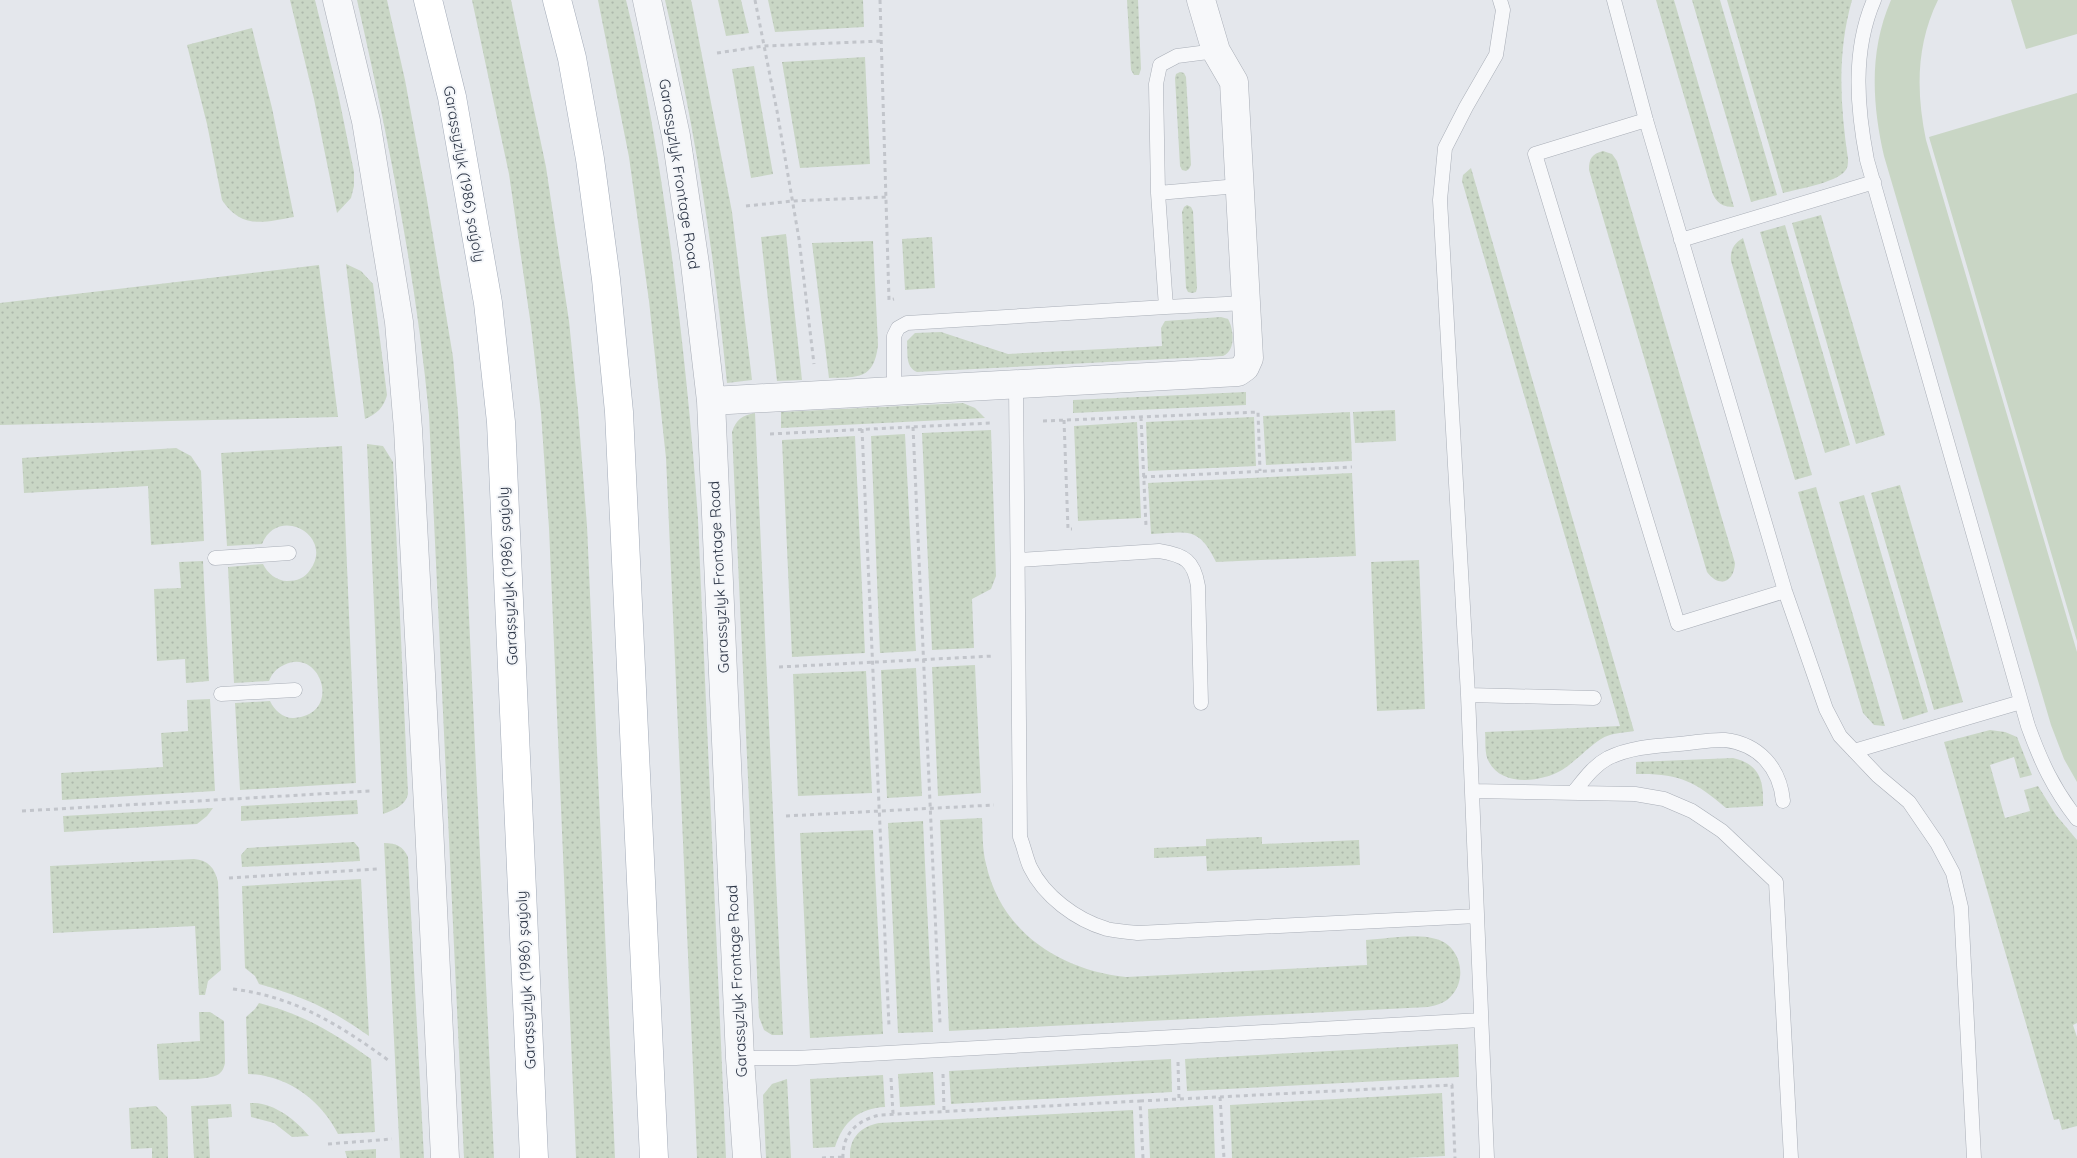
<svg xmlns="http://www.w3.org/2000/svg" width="2077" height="1158" viewBox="0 0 2077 1158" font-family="Quicksand,sans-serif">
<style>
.grass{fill:url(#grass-dots)}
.garden{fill:#c9d6c5}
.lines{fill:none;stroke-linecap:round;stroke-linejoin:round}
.lane-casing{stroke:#a9aeb7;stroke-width:15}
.street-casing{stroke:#a9aeb7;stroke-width:29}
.primary-casing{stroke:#a3abb8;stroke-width:29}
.path{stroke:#c2c5cb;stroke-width:3;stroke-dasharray:4 4;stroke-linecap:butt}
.lane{stroke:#f7f8fa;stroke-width:14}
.street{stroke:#f7f8fa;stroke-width:28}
.primary{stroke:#fff;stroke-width:28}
.labels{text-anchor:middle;stroke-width:4;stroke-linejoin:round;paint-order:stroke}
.street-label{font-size:15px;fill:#2b3445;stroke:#f4f6f9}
</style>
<defs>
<pattern id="grass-dots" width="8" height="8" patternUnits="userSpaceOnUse" patternTransform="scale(1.25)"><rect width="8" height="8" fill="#c9d6c5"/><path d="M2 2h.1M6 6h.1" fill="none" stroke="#adb8ab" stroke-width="1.8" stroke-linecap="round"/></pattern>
</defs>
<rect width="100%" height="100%" fill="#e4e7ec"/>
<!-- grass -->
<path class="grass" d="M 290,0 L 315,0 L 338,93 L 354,172 L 354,186 L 351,198 L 337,213 L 314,99 Z
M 357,0 L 387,0 L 405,80 L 427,200 L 453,357 L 458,413 L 465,530 L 494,1158 L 464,1158 L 429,415 C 416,276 388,137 357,0 Z
M 472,0 L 511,0 L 546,167 L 569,321 L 578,410 L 587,526 L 615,1158 L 576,1158 L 549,528 L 541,413 L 531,326 L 509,174 Z
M 598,0 L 626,0 C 646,80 659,161 670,242 C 682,334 692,427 698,520 L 726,1158 L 697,1158 L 666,458 L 649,301 L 629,157 Z
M 665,0 L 691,0 L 693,9 L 732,212 L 752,380 L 727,383 C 714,254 695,126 665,0 Z
M 718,0 L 741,0 L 749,33 L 726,36 Z
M 768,0 L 863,0 L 864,27 L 775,32 Z
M 1127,0 L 1138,0 L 1141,69 L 1139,75 L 1134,75 L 1131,70 Z
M 1656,0 L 1674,0 L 1734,207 C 1723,207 1716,203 1712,192 Z
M 1692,0 L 1720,0 L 1777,195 L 1751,202 Z
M 1727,0 L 1852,0 C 1837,53 1840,105 1848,159 C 1848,163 1848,168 1845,171 C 1835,183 1798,189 1783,193 Z
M 252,28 L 272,108 L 294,217 C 264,222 242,230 222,200 L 207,124 L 187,45 Z
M 865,57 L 870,164 L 800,168 L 782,62 Z
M 754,66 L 773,174 L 751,178 L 732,69 Z
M 1180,72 L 1184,73 L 1186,77 L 1191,165 L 1189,169 L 1186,171 L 1182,170 L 1180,166 L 1175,78 L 1176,74 Z
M 1603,151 L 1612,154 L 1617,161 L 1735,563 C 1734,583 1719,588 1707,572 L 1589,170 C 1589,158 1592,154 1603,151 Z
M 1471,168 L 1634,731 C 1623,733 1610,733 1601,739 C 1587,748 1576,761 1562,770 C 1542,782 1502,787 1489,762 C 1484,754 1486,741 1485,732 L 1620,726 L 1462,181 L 1463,175 Z
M 1187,205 L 1191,207 L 1193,211 L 1197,288 L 1196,292 L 1192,293 L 1188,292 L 1186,288 L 1182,212 L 1184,207 Z
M 1821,215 L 1885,435 L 1856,444 L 1792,223 Z
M 1785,225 L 1850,445 L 1825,453 L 1760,232 Z
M 786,234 L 802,380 L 777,381 L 761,237 Z
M 932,237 L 935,288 L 905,290 L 902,239 Z
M 1743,238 L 1812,475 L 1795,480 L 1731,261 C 1730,250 1734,243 1743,238 Z
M 873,241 L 878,345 C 874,380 858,377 829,378 L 812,243 Z
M 346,264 L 361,271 L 373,284 L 387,395 C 384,407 377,414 365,419 Z
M 319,265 L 338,417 L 0,425 L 0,303 Z
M 1221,317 L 1228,319 C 1234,329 1236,351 1223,356 L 917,372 C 905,367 908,353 907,341 L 915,333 L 941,332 L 1008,354 L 1162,346 L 1161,328 L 1165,321 Z
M 1246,392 L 1246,405 L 1073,413 L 1073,400 Z
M 963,403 L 975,408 L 985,418 L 781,428 L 781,412 Z
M 1395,410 L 1396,441 L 1355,443 L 1353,412 Z
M 1350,412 L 1352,461 L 1266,465 L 1263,416 Z
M 755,413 L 783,1035 L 772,1035 L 764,1030 L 759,1017 L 732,432 C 736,420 742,415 755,413 Z
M 1254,417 L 1256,466 L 1148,471 L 1146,422 Z
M 1137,422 L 1141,518 L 1078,521 L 1074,426 Z
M 991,430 L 996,576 L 991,589 L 972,599 L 974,648 L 932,650 L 922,433 Z
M 905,434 L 916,651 L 880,653 L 871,436 Z
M 855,436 L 865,653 L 792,657 L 782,440 Z
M 367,444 L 383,446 L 393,462 L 408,794 C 406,805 394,810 383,814 Z
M 342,446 L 356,783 L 240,790 L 235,703 L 270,701 C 274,710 284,719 294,718 C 344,714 320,646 284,665 C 277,668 272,673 269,681 L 234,683 L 228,567 L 263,564 C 267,573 277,581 287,581 C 297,581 305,578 310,570 C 335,536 278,504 262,544 L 227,546 L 221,453 Z
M 176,448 L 191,456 L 201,471 L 204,541 L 151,545 L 148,486 L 24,493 L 22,458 Z
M 1352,473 L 1356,556 L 1216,562 C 1198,525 1187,533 1151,534 L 1148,483 Z
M 1900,485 L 1963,702 L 1934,710 L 1871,493 Z
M 1816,487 L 1885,726 L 1874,725 L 1863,713 L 1798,492 Z
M 1864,495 L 1928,712 L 1903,720 L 1839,502 Z
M 1419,560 L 1425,709 L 1377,711 L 1371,562 Z
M 203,561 L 209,681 L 186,683 L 185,659 L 157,661 L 154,589 L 181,588 L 179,562 Z
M 975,665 L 981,793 L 938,796 L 932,667 Z
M 916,668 L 922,796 L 887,798 L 881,670 Z
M 866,671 L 872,793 L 798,796 L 793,674 Z
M 210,699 L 215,791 L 62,800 L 61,773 L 163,767 L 161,733 L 188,731 L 187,700 Z
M 1990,730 L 2005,732 L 2017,737 L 2032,775 L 2020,778 L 2014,757 L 1990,765 L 2005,818 L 2030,811 L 2024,790 L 2038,786 L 2056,815 L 2077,840 L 2077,1023 L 2073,1025 L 2077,1037 L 2077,1126 L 2062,1130 L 2059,1119 L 2054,1120 L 1944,742 Z
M 1733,758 C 1760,764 1764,781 1763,806 L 1726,808 C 1695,781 1678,773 1636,774 L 1636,762 Z
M 357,800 L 358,814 L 241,821 L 241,806 Z
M 213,808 L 207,816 L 197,824 L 64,832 L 63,816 Z
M 982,818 C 983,833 982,849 986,864 C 1001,932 1060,970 1126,977 L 1367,965 L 1366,940 C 1388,939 1415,933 1436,939 C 1460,945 1468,977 1452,995 C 1446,1003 1437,1005 1428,1007 L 949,1031 L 940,820 Z
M 923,821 L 933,1032 L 898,1033 L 888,823 Z
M 873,830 L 883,1034 L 810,1038 L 800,833 Z
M 1262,837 L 1262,844 L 1359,840 L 1360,865 L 1207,871 L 1206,856 L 1154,858 L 1154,848 L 1206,846 L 1206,839 Z
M 354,842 L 359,848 L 360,861 L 242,867 L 241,855 L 247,848 Z
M 384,843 C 396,843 403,846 408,857 L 424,1158 L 400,1158 Z
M 194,859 C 208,860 215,868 218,882 L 221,970 L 208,981 L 205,995 L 199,995 L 195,926 L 53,933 L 50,866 Z
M 361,879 L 369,1036 C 331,1009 304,997 259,984 L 255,976 L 245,968 L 242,886 Z
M 259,1003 C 303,1014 334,1033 371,1059 L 375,1132 L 338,1134 C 321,1100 287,1075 248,1074 L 246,1017 L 255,1009 Z
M 199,1012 L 210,1012 L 224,1021 L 225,1063 C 224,1067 223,1071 219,1074 C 209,1081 173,1079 159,1080 L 157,1044 L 200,1041 Z
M 1458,1044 L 1459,1077 L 1187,1091 L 1185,1059 Z
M 1171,1059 L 1172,1092 L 951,1104 L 949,1071 Z
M 933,1072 L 935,1105 L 900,1107 L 898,1074 Z
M 883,1075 L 885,1107 C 859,1108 843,1122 835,1147 L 813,1148 L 810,1079 Z
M 787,1079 L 791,1158 L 766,1158 L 763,1095 L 772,1084 Z
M 1442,1093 L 1445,1156 L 1404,1158 L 1232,1158 L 1230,1105 Z
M 250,1103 C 273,1102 295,1119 309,1136 L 292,1137 L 274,1123 L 251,1117 Z
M 231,1104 L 232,1117 L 208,1119 L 210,1158 L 194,1158 L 191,1106 Z
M 1213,1105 L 1215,1158 L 1150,1158 L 1148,1109 Z
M 156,1106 L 167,1117 L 168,1158 L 152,1158 L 152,1148 L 131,1149 L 129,1108 Z
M 1133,1110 L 1135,1158 L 850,1158 C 849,1138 860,1127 879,1123 Z
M 376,1149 L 376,1158 L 347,1158 L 345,1151 Z"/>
<!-- garden -->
<path class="garden" d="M 1891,0 L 1938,0 C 1916,45 1916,92 1926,140 L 2077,652 L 2077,782 L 2064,759 L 2051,725 L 1884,156 C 1872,103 1869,51 1891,0 Z
M 2011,0 L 2077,0 L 2077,34 L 2026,49 Z
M 2077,93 L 2077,641 L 1929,137 Z"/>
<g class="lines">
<defs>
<path id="lane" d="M 1614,0 L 1646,120 L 1785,591 L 1826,709 L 1840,736 L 1878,776 L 1909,802 L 1937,843 L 1953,873 L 1961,907 L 1974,1158
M 1874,0 C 1852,51 1857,108 1867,160 L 2028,726 C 2041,762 2053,788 2077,819
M 1216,51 L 1177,56 L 1160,65 L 1156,84 L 1158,193 L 1166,307 L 1246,303
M 1646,120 L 1535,154 L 1678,624 L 1785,591
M 1158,193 L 1238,186
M 1681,240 L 1874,182
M 1016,384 L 1020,837 C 1024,847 1026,858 1030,867 C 1044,896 1076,920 1107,929 C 1117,931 1128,932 1138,933 L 1477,916
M 894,390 L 894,336 L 898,328 L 907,323 L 1166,307
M 215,558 L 289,553
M 1019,560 L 1159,551 C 1185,555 1194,561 1198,586 L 1201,703
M 221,694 L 295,690
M 1468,695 L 1594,698
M 1854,751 L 2021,702
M 1472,791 L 1635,794 L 1664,799 L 1692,811 L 1722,831 L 1776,882 L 1791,1158
M 1573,793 C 1583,781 1593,766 1608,758 C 1631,747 1654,746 1679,744 C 1694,743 1711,739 1725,740 C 1759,744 1780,768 1783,801
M 740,1058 L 796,1058 L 1481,1020
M 1487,1158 L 1468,695 L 1440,200 L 1445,148 L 1466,107 L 1496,55 L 1503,10 L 1500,0"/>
<path id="street" d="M 337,0 L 366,121 L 399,322 L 408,429 L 429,825 L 445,1158
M 647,0 L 676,136 L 695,264 L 711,401 L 740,1058 L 747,1158
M 711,401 L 1238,372 L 1245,367 L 1249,358 L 1234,82 L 1216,51 L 1201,0"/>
<path id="primary" d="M 428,0 L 452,97 L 488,303 L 501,422 L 534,1158
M 557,0 L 572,58 L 590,159 L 606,279 L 619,412 L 654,1158"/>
</defs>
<!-- lane casing -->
<use href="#lane" class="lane-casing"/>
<!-- street casing -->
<use href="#street" class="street-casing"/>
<!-- primary casing -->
<use href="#primary" class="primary-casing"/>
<!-- path -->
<path class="path" d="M 755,0 L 777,111 L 799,239 L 814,364
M 880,0 L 889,300 L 894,299
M 717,53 L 764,46 L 882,41
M 746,206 L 793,201 L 886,197
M 1141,417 L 1146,526
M 1064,420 L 1068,529 L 1072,529
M 1043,421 L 1258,412 L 1260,471
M 913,427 L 940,1023
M 862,429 L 889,1026
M 770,434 L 991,423
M 1143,477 L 1352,467
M 779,667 L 994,656
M 22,811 L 371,791
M 786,816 L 994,805
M 229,878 L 377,869
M 233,989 C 295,997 338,1024 388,1060
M 1178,1062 L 1179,1099
M 943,1074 L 944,1111
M 891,1078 L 893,1114
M 1220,1097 L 1224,1158
M 1140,1101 L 1452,1085 L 1455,1158
M 328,1144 L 392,1139
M 822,1158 L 843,1157
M 843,1158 C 842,1133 858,1120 880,1115 L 1140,1101 L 1143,1158"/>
<!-- lane -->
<use href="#lane" class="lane"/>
<!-- street -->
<use href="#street" class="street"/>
<!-- primary -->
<use href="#primary" class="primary"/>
</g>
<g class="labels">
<!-- street labels -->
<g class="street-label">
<text transform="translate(464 174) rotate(80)" y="5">Garaşsyzlyk (1986) şaýoly</text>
<text transform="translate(679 174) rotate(81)" y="5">Garassyzlyk Frontage Road</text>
<text transform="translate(508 576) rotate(-93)" y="5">Garaşsyzlyk (1986) şaýoly</text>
<text transform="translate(719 577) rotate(-93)" y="5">Garassyzlyk Frontage Road</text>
<text transform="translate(526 980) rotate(-93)" y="5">Garaşsyzlyk (1986) şaýoly</text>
<text transform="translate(737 981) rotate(-93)" y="5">Garassyzlyk Frontage Road</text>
</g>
</g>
</svg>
